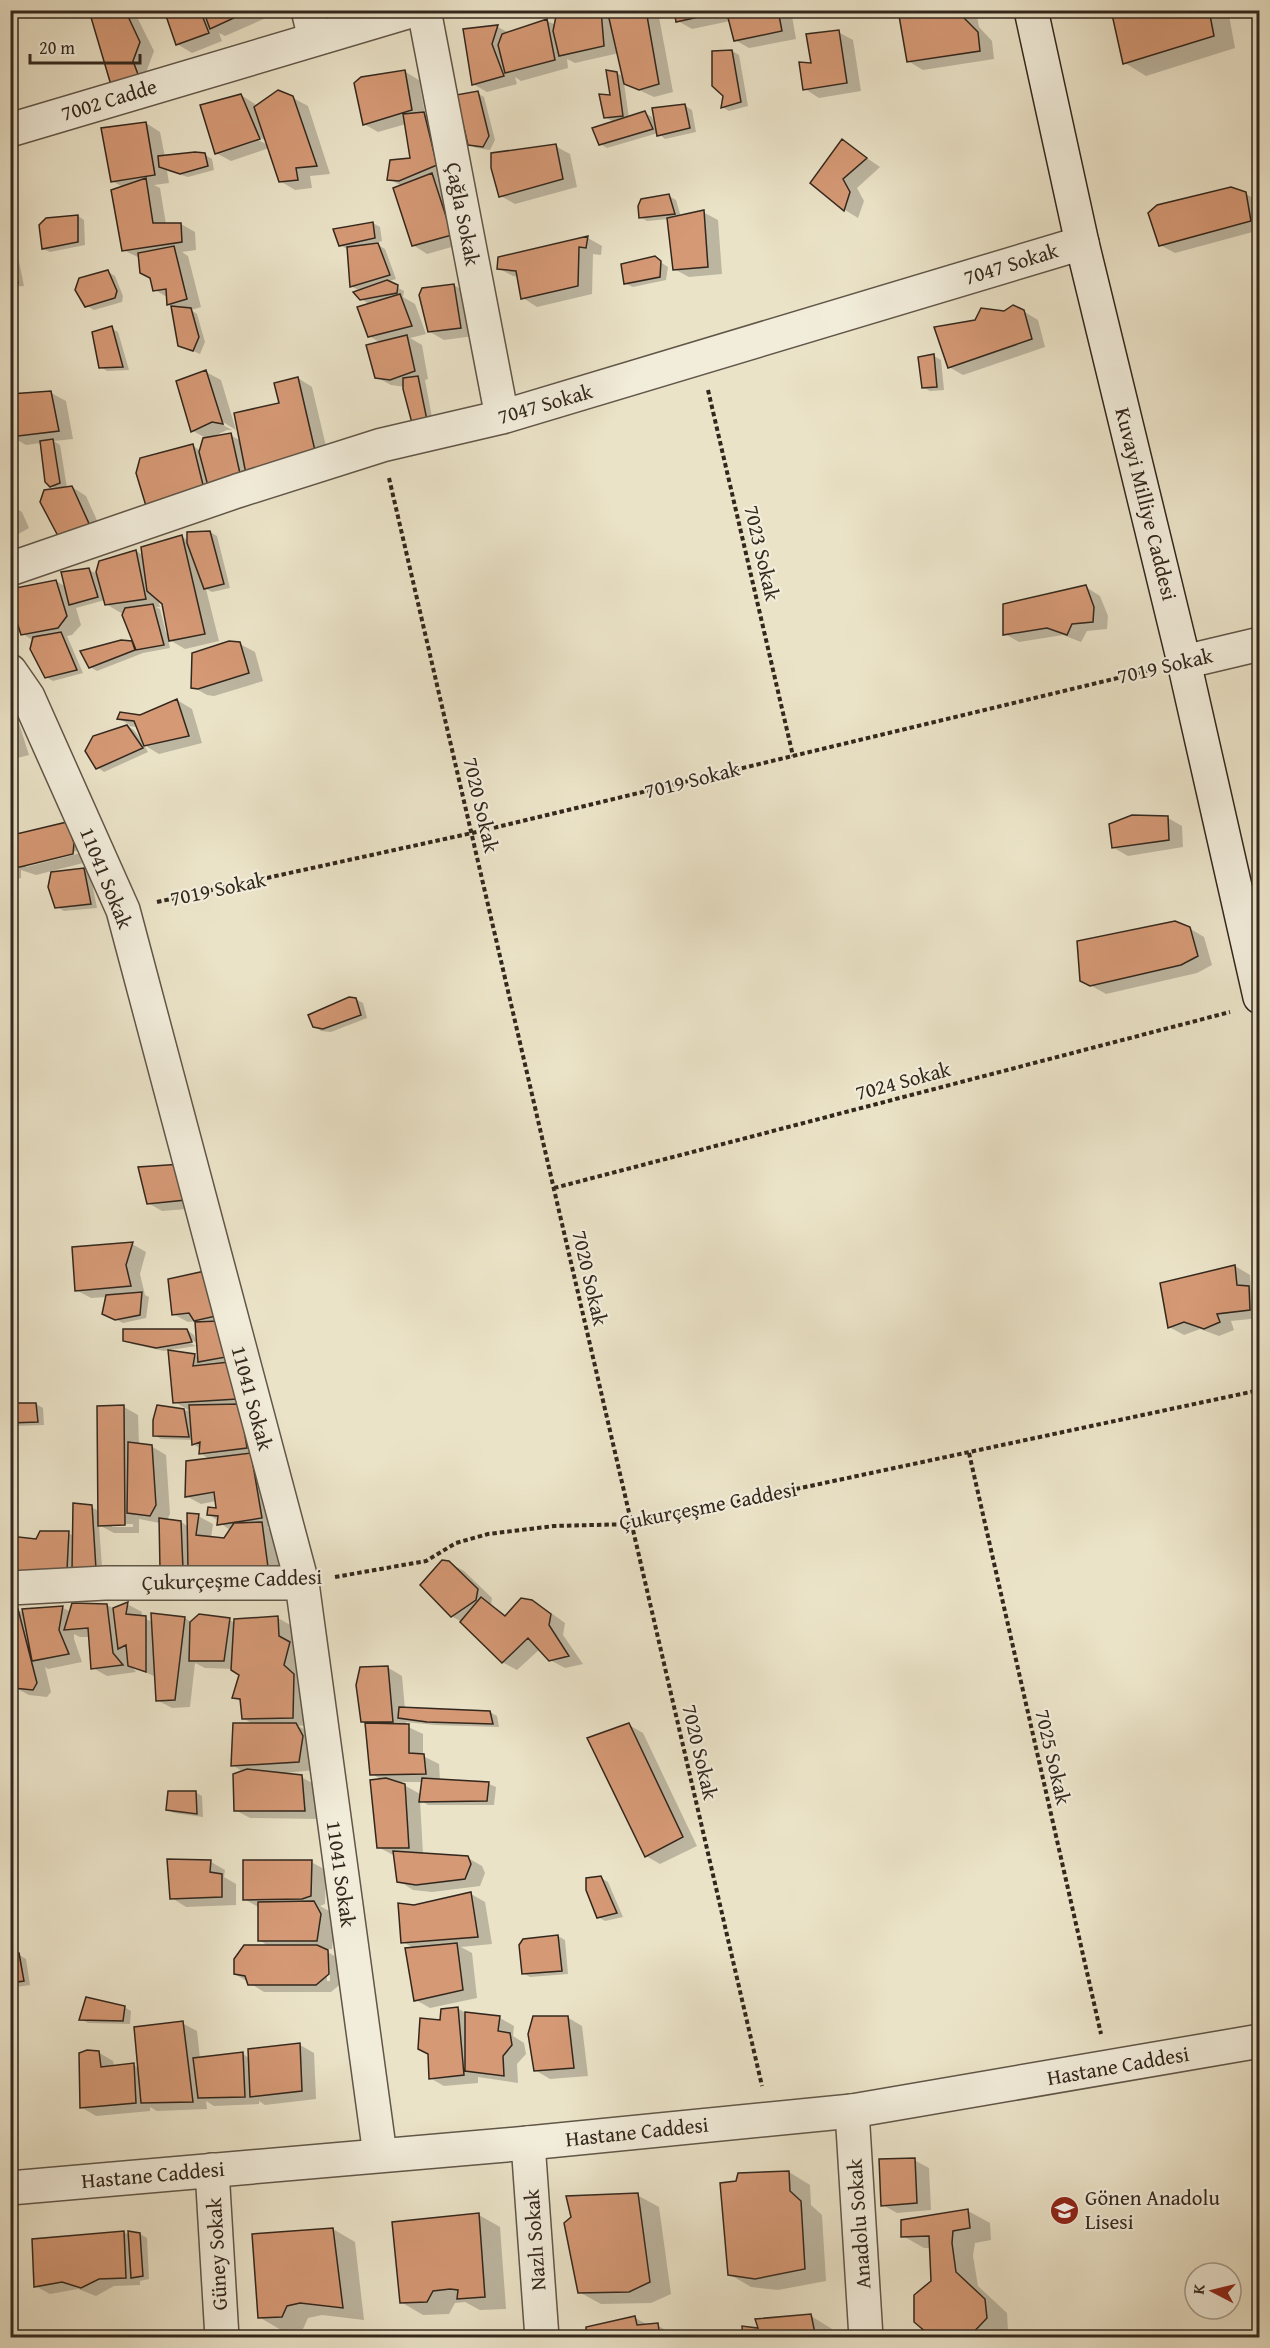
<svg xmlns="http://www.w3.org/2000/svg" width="1270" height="2348" viewBox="0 0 1270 2348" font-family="'Gentium Book Plus',serif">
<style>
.shadow{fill:#0003;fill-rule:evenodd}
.building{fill:#d59975;stroke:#33271d;stroke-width:1.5}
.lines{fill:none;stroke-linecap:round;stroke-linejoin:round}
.minor-casing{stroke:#615648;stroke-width:36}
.tertiary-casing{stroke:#615648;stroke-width:36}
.secondary-casing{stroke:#33271d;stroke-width:36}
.path{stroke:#33271d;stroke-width:4;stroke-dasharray:4.5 3;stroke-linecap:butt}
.minor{stroke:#f2eddb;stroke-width:33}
.tertiary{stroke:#f2eddb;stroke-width:33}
.secondary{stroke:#f2eddb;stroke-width:33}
.labels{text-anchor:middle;stroke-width:4.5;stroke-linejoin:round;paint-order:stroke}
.street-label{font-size:21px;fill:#33271d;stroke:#f2eddb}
.poi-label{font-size:21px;fill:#33271d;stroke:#f2eddb;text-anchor:start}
</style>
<rect width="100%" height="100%" fill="#ebe3c8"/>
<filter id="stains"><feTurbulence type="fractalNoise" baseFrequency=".00333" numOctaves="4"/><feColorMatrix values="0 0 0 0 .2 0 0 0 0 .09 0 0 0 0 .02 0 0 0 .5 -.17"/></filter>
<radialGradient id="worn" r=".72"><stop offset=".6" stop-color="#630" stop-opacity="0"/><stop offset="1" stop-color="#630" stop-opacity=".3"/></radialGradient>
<!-- shadow -->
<path class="shadow" d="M 97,10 L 131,10 L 135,13 L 154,51 L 147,70 L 153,85 L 127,93 Z
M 166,10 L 263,10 L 266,18 L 225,36 L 219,33 L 222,41 L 192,53 L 177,44 Z
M 588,10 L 606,10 L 613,15 L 634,10 L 649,10 L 659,17 L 673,92 L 654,97 L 624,83 L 629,118 L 645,113 L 652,117 L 656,126 L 685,106 L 692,110 L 696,132 L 665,139 L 658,133 L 607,148 L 600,144 L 619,120 L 612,121 L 605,117 L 617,73 L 624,77 L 619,53 L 575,63 L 567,59 L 568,68 L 521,81 L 515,77 L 517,84 L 487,92 L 473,84 L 464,30 L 498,27 L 509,33 L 547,21 L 556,25 Z
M 716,10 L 729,18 L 729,15 L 722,10 L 791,10 L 796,39 L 749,48 L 735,40 L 730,21 L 692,29 L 678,21 Z
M 899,10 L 976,10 L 979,27 L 992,41 L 994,59 L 923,70 L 908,61 Z
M 1113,10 L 1228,10 L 1235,48 L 1146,76 L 1125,63 Z
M 838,32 L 853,40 L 861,91 L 819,98 L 805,89 L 813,65 Z
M 732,51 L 739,55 L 748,106 L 729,111 L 722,107 Z
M 404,71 L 419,80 L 425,114 L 438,122 L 451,173 L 437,178 L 446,183 L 466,243 L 427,254 L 413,245 L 402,186 L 389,179 L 412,160 L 406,124 L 378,132 L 364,124 Z
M 477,93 L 484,97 L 495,140 L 490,150 L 476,148 L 469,144 Z
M 241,95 L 255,104 L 257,107 L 293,98 L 308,106 L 330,174 L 310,176 L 312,188 L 295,190 L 280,181 L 269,148 L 231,161 L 216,153 ZM 254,134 L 268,142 L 268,145 L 252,137 Z
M 146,123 L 160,132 L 165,157 L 205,155 L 212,159 L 214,170 L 188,177 L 167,171 L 169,183 L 154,185 L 160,188 L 166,224 L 181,224 L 195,232 L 196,250 L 182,252 L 188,256 L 201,307 L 191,310 L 197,314 L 205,342 L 200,354 L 180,345 L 173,306 L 169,304 L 167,297 L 155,290 L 152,279 L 140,258 L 123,250 L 123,187 L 112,181 Z
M 842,141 L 880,167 L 857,188 L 864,201 L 858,218 L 845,210 L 812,183 Z
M 555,146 L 570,154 L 577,187 L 515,204 L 501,196 Z
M 1246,194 L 1260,202 L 1260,230 L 1175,253 L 1160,245 Z
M 669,196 L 676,200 L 681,217 L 703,212 L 718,220 L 722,274 L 689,277 L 674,269 L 669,219 L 647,221 L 640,217 Z
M 78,216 L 84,220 L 85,245 L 50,252 L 43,249 Z
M 373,223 L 380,227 L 382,241 L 375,243 L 385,249 L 396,279 L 386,282 L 404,291 L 403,297 L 415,304 L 426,334 L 410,338 L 422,345 L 428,379 L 425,380 L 434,428 L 405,387 L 391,385 L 376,377 L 381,343 L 369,336 L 371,305 L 361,299 L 360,291 L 351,286 L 347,249 L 340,245 Z
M 588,238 L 602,246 L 601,255 L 593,254 L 592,294 L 537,307 L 523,298 L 519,277 L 513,276 L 498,268 Z
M 10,248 L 17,252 L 24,286 L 10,287 Z
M 654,258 L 668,267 L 666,280 L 633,287 L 626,284 Z
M 108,272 L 115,276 L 123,296 L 122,302 L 94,310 L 87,306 Z
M 454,285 L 468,294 L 474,336 L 444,340 L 430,332 Z
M 1023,311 L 1038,320 L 1045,347 L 963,375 L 949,367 L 976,321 L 1004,313 Z
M 111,328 L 118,332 L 129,370 L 107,371 L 101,367 Z
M 934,356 L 941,360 L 944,390 L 930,391 L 923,387 Z
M 206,372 L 221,380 L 236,430 L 218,419 L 216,421 L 232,430 L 227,430 L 212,437 L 230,435 L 241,441 L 237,430 L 281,404 L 298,378 L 312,387 L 330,463 L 162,514 L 193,446 L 201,451 L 204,437 L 193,431 Z
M 51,393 L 66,401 L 73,439 L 54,441 L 60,445 L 67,488 L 72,487 L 86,496 L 104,536 L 74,543 L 58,490 L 51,486 L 41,443 L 26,445 L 12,437 Z
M 10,505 L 22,512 L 29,528 L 13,537 L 13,560 L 10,561 Z
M 210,532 L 217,536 L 230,588 L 212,592 L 206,589 L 219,641 L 185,649 L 168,639 L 170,648 L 143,653 L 97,671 L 90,667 L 121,641 L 135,643 L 125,612 L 121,613 L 106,604 L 105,600 L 76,608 L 81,625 L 72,635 L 67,636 L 83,673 L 53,681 L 46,677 L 34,641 L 23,634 L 56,581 L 66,587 L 89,570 L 97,574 L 136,551 L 144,556 L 182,537 L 189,541 ZM 158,599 L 163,604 L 168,632 L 166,633 L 160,609 L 156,607 L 160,607 Z
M 1086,587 L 1100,596 L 1108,616 L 1107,629 L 1087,631 L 1081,642 L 1063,635 L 1019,642 L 1005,634 Z
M 240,644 L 255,652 L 263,681 L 214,696 L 207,695 L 193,687 Z
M 177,700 L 192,709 L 202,743 L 159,754 L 144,745 L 148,752 L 104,772 L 97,767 L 127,726 L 134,730 L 144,744 L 138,727 L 127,726 L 130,725 L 119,719 L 140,716 Z
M 10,709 L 15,711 L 29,755 L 10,760 Z
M 1168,818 L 1182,826 L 1183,847 L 1128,856 L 1114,848 Z
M 66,823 L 87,862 L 36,875 L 21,870 L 21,878 L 10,881 L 10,845 L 14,847 ZM 80,850 L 81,853 L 26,867 L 26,864 Z
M 83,869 L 90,873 L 97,908 L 64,911 L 57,907 Z
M 1189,928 L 1204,937 L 1212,965 L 1197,973 L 1106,994 L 1081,980 Z
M 355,999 L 363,1003 L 367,1018 L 331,1032 L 321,1031 L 314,1026 Z
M 140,1168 L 200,1208 L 162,1211 L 148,1203 Z
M 132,1244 L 146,1252 L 140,1274 L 145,1295 L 149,1297 L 146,1318 L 123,1323 L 111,1317 L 107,1297 L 91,1298 L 76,1290 Z
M 1235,1266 L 1250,1275 L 1251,1290 L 1260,1294 L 1260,1318 L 1231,1321 L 1234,1330 L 1219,1336 L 1200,1329 L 1184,1335 L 1169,1327 L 1162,1284 Z
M 204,1273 L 233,1360 L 225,1362 L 244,1372 L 276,1526 L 267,1527 L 276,1532 L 282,1574 L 168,1572 L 160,1523 L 139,1519 L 139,1533 L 114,1533 L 99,1525 L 102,1567 L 10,1582 L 37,1541 L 68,1533 L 74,1536 L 91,1507 L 99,1511 L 124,1407 L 138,1415 L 139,1445 L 151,1446 L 166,1455 L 170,1514 L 167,1520 L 181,1522 L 189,1527 L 198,1516 L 213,1524 L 211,1538 L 225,1540 L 231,1531 L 209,1514 L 218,1510 L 216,1501 L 201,1504 L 186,1496 L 211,1460 L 200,1453 L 201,1449 L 193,1444 L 193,1440 L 161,1439 L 154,1435 L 158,1407 L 190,1411 L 175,1402 L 194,1355 L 200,1358 L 197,1321 L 188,1322 L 173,1314 ZM 112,1524 L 133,1524 L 133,1527 L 112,1527 Z
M 187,1330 L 194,1335 L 197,1343 L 187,1337 L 185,1340 L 196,1346 L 164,1351 L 132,1344 L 124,1340 Z
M 36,1404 L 43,1408 L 44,1425 L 15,1426 L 10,1423 L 10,1405 Z
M 448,1562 L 464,1571 L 492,1598 L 491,1605 L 507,1616 L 532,1601 L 547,1610 L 565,1623 L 563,1635 L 583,1664 L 565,1668 L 550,1660 L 540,1649 L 517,1670 L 502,1662 L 462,1622 L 451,1616 Z
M 127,1604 L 142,1612 L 141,1617 L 153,1622 L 152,1614 L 185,1618 L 191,1622 L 229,1620 L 235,1623 L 278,1618 L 292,1626 L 293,1645 L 304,1651 L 298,1675 L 308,1684 L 307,1725 L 298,1726 L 311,1733 L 314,1770 L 275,1774 L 301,1777 L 316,1785 L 319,1819 L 250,1818 L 235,1810 L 243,1772 L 233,1765 L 253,1724 L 243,1718 L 242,1702 L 233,1697 L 241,1674 L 233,1669 L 205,1668 L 195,1663 L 190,1707 L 172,1708 L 157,1700 L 156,1677 L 131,1666 L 136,1672 L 107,1676 L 93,1668 L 90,1637 L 80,1637 L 74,1634 L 74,1639 L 82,1662 L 48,1669 L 45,1667 L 51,1692 L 47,1697 L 29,1695 L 14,1687 L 18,1610 L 25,1614 L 63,1608 L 71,1612 L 107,1605 L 114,1609 Z
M 387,1667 L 402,1676 L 405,1709 L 490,1712 L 497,1716 L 499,1727 L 435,1725 L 406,1722 L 406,1726 L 423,1734 L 423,1756 L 439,1764 L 440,1781 L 489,1784 L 496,1787 L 494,1805 L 428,1805 L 420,1800 L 423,1854 L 468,1858 L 482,1866 L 485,1873 L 480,1886 L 432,1892 L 413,1890 L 399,1881 L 395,1856 L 378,1847 L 382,1780 L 372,1774 L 367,1723 L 362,1721 ZM 397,1782 L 423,1782 L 422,1795 L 404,1785 Z
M 629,1725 L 643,1733 L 697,1846 L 660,1864 L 646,1856 Z
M 195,1792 L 202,1796 L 203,1817 L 174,1813 L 168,1809 Z
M 211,1862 L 225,1870 L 224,1877 L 236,1884 L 236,1905 L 186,1907 L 172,1898 Z
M 311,1862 L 326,1870 L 325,1904 L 320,1906 L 329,1911 L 335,1923 L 332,1949 L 321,1949 L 329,1953 L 326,1953 L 327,1981 L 330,1981 L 329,1953 L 342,1960 L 343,1982 L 331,1992 L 264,1992 L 235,1974 L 270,1947 L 259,1940 L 260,1908 L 244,1899 Z
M 601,1878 L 608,1882 L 623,1917 L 605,1921 L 598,1917 Z
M 471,1894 L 485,1902 L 492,1944 L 461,1947 L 472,1953 L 477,1998 L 430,2008 L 416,2000 L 414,1948 L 403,1942 L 414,1907 Z
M 558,1936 L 565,1940 L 568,1974 L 530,1977 L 523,1973 Z
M 19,1955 L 26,1959 L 30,1985 L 10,1988 L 10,1956 Z
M 124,2007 L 131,2011 L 130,2024 L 88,2023 L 81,2019 Z
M 457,2008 L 466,2013 L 500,2018 L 514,2026 L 513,2036 L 524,2043 L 526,2054 L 517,2064 L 518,2083 L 478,2077 L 478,2083 L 444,2086 L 430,2078 L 429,2054 L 441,2022 Z
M 567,2017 L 582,2026 L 588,2076 L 550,2079 L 535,2070 Z
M 182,2023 L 197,2031 L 200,2059 L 243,2054 L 249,2058 L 300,2045 L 314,2053 L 316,2099 L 265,2105 L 259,2101 L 259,2104 L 214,2106 L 206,2101 L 207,2109 L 157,2111 L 150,2107 L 150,2111 L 96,2116 L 81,2107 L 98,2052 L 113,2061 L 114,2067 L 133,2065 L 139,2068 Z
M 914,2160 L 929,2168 L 931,2210 L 897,2213 L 883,2205 Z
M 789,2172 L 810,2185 L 811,2205 L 822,2215 L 826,2281 L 778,2290 L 751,2287 L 729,2274 Z
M 637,2195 L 659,2207 L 671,2294 L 651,2303 L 601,2304 L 579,2292 Z
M 968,2211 L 990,2223 L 991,2240 L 975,2243 L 973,2256 L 978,2286 L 1007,2313 L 1008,2331 L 1001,2338 L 936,2338 L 931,2248 L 924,2248 L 903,2236 Z
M 479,2215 L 500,2227 L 506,2309 L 480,2310 L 465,2302 L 455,2303 L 449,2314 L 423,2315 L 401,2302 Z
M 333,2229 L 355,2242 L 364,2320 L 322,2315 L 308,2318 L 303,2329 L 281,2330 L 259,2317 Z
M 124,2232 L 130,2236 L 140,2234 L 147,2238 L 149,2279 L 140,2281 L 140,2285 L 114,2286 L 96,2296 L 78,2289 L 50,2294 L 35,2286 Z
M 811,2316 L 832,2329 L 834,2338 L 745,2338 L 760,2329 Z
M 635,2318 L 648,2325 L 657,2325 L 679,2338 L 588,2338 Z"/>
<!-- building -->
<path class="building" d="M 94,10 L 125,10 L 140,42 L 133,61 L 139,77 L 111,85 L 90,14 Z
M 164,10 L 200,10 L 209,33 L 176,45 Z
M 203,10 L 251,10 L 210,29 Z
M 581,10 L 601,10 L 604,46 L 559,56 L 553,31 L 556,16 Z
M 627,10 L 646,10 L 659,84 L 639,90 L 624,84 L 608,14 Z
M 674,10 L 721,10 L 721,12 L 676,22 Z
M 726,10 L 778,10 L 782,31 L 734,41 Z
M 898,10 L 963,10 L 964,18 L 978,32 L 980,51 L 907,62 Z
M 1209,10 L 1214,36 L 1123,64 L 1111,10 Z
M 547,19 L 555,60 L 505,73 L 498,45 L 502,34 Z
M 498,25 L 492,44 L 504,76 L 472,85 L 463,29 Z
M 839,30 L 847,83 L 803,90 L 799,62 L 811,63 L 806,34 Z
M 732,50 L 741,102 L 721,108 L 723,96 L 712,86 L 712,51 Z
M 405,70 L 412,110 L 363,125 L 354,83 L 361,77 Z
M 606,70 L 617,72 L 623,116 L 604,118 L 599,94 L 610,95 Z
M 278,90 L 293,96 L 317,166 L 296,168 L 298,180 L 279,182 L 254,107 Z
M 478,91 L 489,136 L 483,147 L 468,145 L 456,95 Z
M 241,94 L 260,139 L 215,154 L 200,105 Z
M 685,104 L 690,128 L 657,136 L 652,108 Z
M 645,111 L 653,129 L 599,145 L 592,128 Z
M 424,112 L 437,165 L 399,181 L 387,180 L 390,160 L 410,158 L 403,114 Z
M 146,122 L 155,175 L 111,182 L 101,128 Z
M 842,139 L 867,158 L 843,179 L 850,192 L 844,211 L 810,183 Z
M 556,144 L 563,179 L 499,197 L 491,168 L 491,153 Z
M 195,152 L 205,153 L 208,166 L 180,174 L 159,167 L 158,156 Z
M 432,173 L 452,235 L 412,246 L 393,188 Z
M 146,178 L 153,223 L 181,223 L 182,242 L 122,251 L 111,190 Z
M 1231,187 L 1246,192 L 1251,221 L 1159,246 L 1148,213 L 1157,205 Z
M 669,194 L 675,214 L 639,218 L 638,206 L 641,199 Z
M 704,210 L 708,267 L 673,270 L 667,218 Z
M 78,215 L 78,242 L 42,249 L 39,225 L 46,218 Z
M 373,222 L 375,238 L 339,246 L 333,229 Z
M 588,236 L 586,248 L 579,247 L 578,286 L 521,299 L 516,271 L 497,269 L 498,257 Z
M 378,243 L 390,275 L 350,287 L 347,247 Z
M 174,246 L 187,299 L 167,305 L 166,289 L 153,291 L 150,278 L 140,273 L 138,253 Z
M 10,248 L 18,283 L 10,283 Z
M 655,256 L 661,261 L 660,277 L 624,284 L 621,264 Z
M 108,270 L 117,291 L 115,298 L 85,307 L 75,290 L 79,278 Z
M 387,280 L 398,285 L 397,293 L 360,300 L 353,292 Z
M 454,284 L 461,328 L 428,332 L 419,295 L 422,288 Z
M 400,294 L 412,326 L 368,337 L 357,307 Z
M 1013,305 L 1024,310 L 1032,339 L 948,368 L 934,327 L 975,320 L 981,308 L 1004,311 Z
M 171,306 L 191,308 L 199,337 L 193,351 L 178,346 Z
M 112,326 L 123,367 L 99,368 L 92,332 Z
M 407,335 L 415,371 L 390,380 L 375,378 L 366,345 Z
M 934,354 L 937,387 L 922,388 L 918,357 Z
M 206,370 L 223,424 L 212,422 L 191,432 L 176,381 Z
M 418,376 L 428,425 L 413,427 L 403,389 L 403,378 Z
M 298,377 L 316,455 L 246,474 L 234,413 L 279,403 L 274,383 Z
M 51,391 L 59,431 L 10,437 L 10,394 Z
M 231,433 L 241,478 L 208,486 L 199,452 L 203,438 Z
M 53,439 L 60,483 L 50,487 L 45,482 L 40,441 Z
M 193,444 L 204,489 L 146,506 L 136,473 L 140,458 Z
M 72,486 L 91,528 L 58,536 L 40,502 L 44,490 Z
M 210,531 L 224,584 L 204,589 L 187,543 L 187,532 Z
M 182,535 L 205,634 L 169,641 L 162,604 L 147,591 L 141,547 Z
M 136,550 L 146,599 L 105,605 L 96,572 L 99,561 Z
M 89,568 L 98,597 L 69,605 L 61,572 Z
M 56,580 L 67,616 L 58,628 L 21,635 L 10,600 L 10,589 Z
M 1086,585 L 1094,607 L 1093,622 L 1072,624 L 1067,635 L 1047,628 L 1003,635 L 1003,604 Z
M 153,604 L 164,645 L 136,650 L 122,615 L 125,608 Z
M 61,632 L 77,670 L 45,678 L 30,649 L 33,637 Z
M 121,640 L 132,641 L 135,650 L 89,668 L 80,651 Z
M 229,641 L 240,642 L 249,673 L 198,689 L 191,688 L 192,653 Z
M 177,699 L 189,736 L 144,746 L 134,721 L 117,719 L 120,712 L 140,715 Z
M 127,725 L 143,748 L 96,769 L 85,751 L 93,736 Z
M 1132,815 L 1168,816 L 1169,840 L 1112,848 L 1109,824 Z
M 67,822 L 74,843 L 73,854 L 20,867 L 12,867 L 12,835 Z
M 84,868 L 91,904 L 55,908 L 48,887 L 51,872 Z
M 1175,921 L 1190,927 L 1198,956 L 1181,965 L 1090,986 L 1080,981 L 1077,941 Z
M 349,997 L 356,998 L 361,1015 L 323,1029 L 313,1027 L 308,1015 Z
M 182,1164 L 186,1200 L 147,1204 L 138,1167 Z
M 133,1242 L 126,1265 L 131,1286 L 75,1291 L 72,1247 Z
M 1235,1265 L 1237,1285 L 1249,1286 L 1250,1310 L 1217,1314 L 1220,1322 L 1204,1329 L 1184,1322 L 1168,1328 L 1160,1283 Z
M 205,1271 L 216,1316 L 194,1321 L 189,1313 L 172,1315 L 168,1279 Z
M 142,1292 L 140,1315 L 115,1320 L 102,1314 L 106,1295 Z
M 219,1321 L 226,1357 L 198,1362 L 195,1322 Z
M 123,1329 L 187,1329 L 192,1342 L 156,1348 L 123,1341 Z
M 168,1350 L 195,1354 L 193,1366 L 229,1362 L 237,1399 L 173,1403 Z
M 10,1403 L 36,1403 L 38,1422 L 10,1423 Z
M 240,1404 L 247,1448 L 199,1454 L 200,1442 L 192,1445 L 189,1405 Z
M 124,1405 L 125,1525 L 98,1526 L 97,1406 Z
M 157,1405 L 184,1409 L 189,1437 L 153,1436 L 153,1420 Z
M 128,1442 L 152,1445 L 156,1505 L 150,1516 L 127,1513 Z
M 251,1453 L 262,1518 L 217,1525 L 218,1516 L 207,1515 L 208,1507 L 216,1508 L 214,1492 L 185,1497 L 186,1461 Z
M 73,1503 L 92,1505 L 96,1569 L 72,1571 Z
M 187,1513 L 199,1514 L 196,1535 L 224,1538 L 234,1523 L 262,1522 L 268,1567 L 188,1569 Z
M 159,1518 L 181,1521 L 183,1569 L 160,1569 Z
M 40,1531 L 69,1531 L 67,1570 L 10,1575 L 10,1536 L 36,1539 Z
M 442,1560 L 449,1561 L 478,1589 L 476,1600 L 451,1617 L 420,1585 Z
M 481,1597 L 505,1616 L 521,1598 L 532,1600 L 551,1614 L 549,1625 L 569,1656 L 549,1661 L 528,1638 L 502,1663 L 460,1622 Z
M 128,1602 L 126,1614 L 146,1616 L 146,1672 L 128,1666 L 126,1645 L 118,1649 L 113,1608 Z
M 72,1603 L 107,1604 L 113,1653 L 123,1665 L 91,1669 L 88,1628 L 64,1630 Z
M 63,1606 L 59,1630 L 69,1654 L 32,1661 L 22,1609 Z
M 18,1609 L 37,1683 L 33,1690 L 13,1688 L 10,1674 L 10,1611 Z
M 151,1613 L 185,1617 L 175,1700 L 156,1701 Z
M 199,1614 L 230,1618 L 224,1661 L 189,1661 L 190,1622 Z
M 278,1616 L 279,1636 L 290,1642 L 284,1665 L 294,1674 L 293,1718 L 242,1719 L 240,1699 L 232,1698 L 239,1675 L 231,1670 L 234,1619 Z
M 388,1666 L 393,1722 L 361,1722 L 356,1685 L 360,1667 Z
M 399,1707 L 490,1711 L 493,1724 L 427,1722 L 398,1718 Z
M 233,1723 L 296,1723 L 303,1736 L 299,1762 L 231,1766 Z
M 365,1723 L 409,1724 L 409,1753 L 424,1754 L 426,1774 L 370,1775 Z
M 629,1723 L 683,1837 L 645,1857 L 587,1738 Z
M 247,1769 L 302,1775 L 305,1811 L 234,1811 L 233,1774 Z
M 386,1778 L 405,1784 L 409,1848 L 377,1848 L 370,1780 Z
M 422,1778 L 489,1782 L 487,1801 L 419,1802 Z
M 168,1791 L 196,1791 L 197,1814 L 166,1810 Z
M 393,1851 L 468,1856 L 471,1864 L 465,1879 L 416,1885 L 397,1882 Z
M 167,1859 L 211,1860 L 210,1872 L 222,1874 L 222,1897 L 170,1899 Z
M 243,1860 L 312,1860 L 311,1896 L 302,1899 L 243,1900 Z
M 601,1876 L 617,1913 L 597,1918 L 586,1890 L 586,1878 Z
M 471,1892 L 478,1937 L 401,1943 L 398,1903 L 414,1905 Z
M 314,1901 L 321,1914 L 317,1941 L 258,1941 L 258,1902 Z
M 558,1935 L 562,1971 L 522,1974 L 519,1945 L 523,1939 Z
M 457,1943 L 463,1990 L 414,2001 L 405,1948 Z
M 244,1945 L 317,1945 L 328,1950 L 329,1974 L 316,1985 L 248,1985 L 245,1976 L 234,1974 L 234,1959 Z
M 19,1953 L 24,1981 L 10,1983 L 10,1954 Z
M 86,1997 L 125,2006 L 123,2021 L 79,2020 Z
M 458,2007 L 464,2075 L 429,2079 L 428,2054 L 418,2049 L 420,2018 L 440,2020 L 441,2009 Z
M 465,2012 L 500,2016 L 498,2031 L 510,2033 L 512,2045 L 503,2056 L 504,2076 L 465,2071 Z
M 533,2016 L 568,2016 L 574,2068 L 534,2071 L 528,2034 Z
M 183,2021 L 193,2102 L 141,2103 L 134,2027 Z
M 300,2043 L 302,2091 L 250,2097 L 248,2049 Z
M 87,2050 L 99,2051 L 101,2067 L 134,2063 L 136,2103 L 80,2108 L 79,2053 Z
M 243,2052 L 245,2097 L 198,2098 L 193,2058 Z
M 915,2158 L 917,2203 L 881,2206 L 879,2159 Z
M 789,2171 L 790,2191 L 801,2201 L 805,2269 L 755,2279 L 728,2275 L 720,2183 L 736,2181 L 738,2173 Z
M 638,2193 L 650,2282 L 629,2292 L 578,2293 L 564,2223 L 571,2217 L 566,2196 Z
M 968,2209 L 970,2228 L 953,2231 L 952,2243 L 956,2272 L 985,2299 L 987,2318 L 968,2338 L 933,2338 L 914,2322 L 914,2295 L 931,2281 L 929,2236 L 901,2237 L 901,2220 Z
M 479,2213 L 485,2297 L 457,2299 L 458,2290 L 450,2289 L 433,2291 L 427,2302 L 400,2303 L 392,2222 Z
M 333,2228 L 343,2308 L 300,2303 L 287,2306 L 282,2317 L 258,2318 L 252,2234 Z
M 124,2231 L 126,2278 L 99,2279 L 81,2288 L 62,2282 L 34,2287 L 32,2239 Z
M 128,2231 L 140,2233 L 143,2276 L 131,2278 Z
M 811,2314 L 816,2338 L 743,2338 L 742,2326 L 758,2328 L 755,2319 Z
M 635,2316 L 637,2325 L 658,2323 L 660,2338 L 586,2338 L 586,2327 Z
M 1255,2332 L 1255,2338 L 1195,2338 Z
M 488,2334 L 488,2338 L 461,2338 Z"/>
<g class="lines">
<defs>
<path id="minor" d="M 308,10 L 315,39
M 424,10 L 502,417
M 10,130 L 414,10
M 10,569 L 237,491 L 382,445 L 502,417 L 1082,243
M 1184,662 L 1260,644
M 10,671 L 28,697 L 123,910 L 302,1583 L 380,2155
M 10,1588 L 105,1583 L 302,1583
M 852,2111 L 866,2338
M 528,2143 L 542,2338
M 212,2170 L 222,2338"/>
<path id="tertiary" d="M 10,2188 L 528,2143 L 852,2111 L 1260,2041"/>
<path id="secondary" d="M 1031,10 L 1082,243 L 1184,662 L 1260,997"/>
</defs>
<!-- minor casing -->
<use href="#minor" class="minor-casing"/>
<!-- tertiary casing -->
<use href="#tertiary" class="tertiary-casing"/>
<!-- secondary casing -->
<use href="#secondary" class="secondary-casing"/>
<!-- path -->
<path class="path" d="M 708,390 L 793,756
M 389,478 L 762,2086
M 157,902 L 472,833 L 1151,670
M 554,1188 L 1230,1012
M 969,1453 L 1101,2034
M 335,1577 L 426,1561 L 456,1543 L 488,1534 L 554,1526 L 632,1524 L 1260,1390"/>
<!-- minor -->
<use href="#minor" class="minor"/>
<!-- tertiary -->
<use href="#tertiary" class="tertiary"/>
<!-- secondary -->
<use href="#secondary" class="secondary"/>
</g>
<!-- icons -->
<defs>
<symbol id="school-disc" viewBox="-11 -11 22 22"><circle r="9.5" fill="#8f2418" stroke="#f2eddb"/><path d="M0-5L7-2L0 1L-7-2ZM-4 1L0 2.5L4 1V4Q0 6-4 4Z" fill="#fff"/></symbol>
</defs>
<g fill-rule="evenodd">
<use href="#school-disc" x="1048" y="2194" width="33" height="33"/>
</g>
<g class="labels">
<!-- street labels -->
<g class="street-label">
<text transform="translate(109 100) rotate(-17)" y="7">7002 Cadde</text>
<text transform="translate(463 214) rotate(79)" y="7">Çağla Sokak</text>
<text transform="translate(1011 264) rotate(-17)" y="7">7047 Sokak</text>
<text transform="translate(545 404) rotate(-16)" y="7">7047 Sokak</text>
<text transform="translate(1146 504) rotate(76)" y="7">Kuvayi Milliye Caddesi</text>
<text transform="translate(762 553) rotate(77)" y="7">7023 Sokak</text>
<text transform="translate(1165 666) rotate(-13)" y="7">7019 Sokak</text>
<text transform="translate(692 780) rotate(-14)" y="7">7019 Sokak</text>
<text transform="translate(481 805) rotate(77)" y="7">7020 Sokak</text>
<text transform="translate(106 878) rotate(68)" y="7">11041 Sokak</text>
<text transform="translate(218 889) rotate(-12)" y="7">7019 Sokak</text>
<text transform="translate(903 1081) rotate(-15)" y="7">7024 Sokak</text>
<text transform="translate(590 1278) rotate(77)" y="7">7020 Sokak</text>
<text transform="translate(252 1398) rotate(75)" y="7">11041 Sokak</text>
<text transform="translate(708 1506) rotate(-11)" y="7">Çukurçeşme Caddesi</text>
<text transform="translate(232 1580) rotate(-2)" y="7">Çukurçeşme Caddesi</text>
<text transform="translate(700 1752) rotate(77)" y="7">7020 Sokak</text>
<text transform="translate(1053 1757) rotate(77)" y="7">7025 Sokak</text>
<text transform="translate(341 1874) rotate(82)" y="7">11041 Sokak</text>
<text transform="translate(1118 2066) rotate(-10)" y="7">Hastane Caddesi</text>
<text transform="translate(637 2132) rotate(-6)" y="7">Hastane Caddesi</text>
<text transform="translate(153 2175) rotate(-5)" y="7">Hastane Caddesi</text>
<text transform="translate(859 2224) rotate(-94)" y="7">Anadolu Sokak</text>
<text transform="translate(535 2240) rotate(-94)" y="7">Nazlı Sokak</text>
<text transform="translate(217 2254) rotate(-93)" y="7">Güney Sokak</text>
</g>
<!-- poi labels -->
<g class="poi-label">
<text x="1085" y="2205">Gönen Anadolu<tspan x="1085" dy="24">Lisesi</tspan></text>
</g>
</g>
<!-- margin -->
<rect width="1270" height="2348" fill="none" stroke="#ebe3c8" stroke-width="36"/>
<rect x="12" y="12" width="1246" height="2324" fill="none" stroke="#33271d" stroke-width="3"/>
<rect x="18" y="18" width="1234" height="2312" fill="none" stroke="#33271d" stroke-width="1.5"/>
<!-- north arrow -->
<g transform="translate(1213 2291) rotate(277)"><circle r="28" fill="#f2eddb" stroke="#a69e8f" stroke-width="1.5"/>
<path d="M0-4.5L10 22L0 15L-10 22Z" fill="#8f2418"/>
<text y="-9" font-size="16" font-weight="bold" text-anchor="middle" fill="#33271d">K</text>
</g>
<!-- scale -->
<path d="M30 54v9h110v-9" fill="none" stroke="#33271d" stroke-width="3"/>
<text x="39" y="54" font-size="18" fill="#33271d" stroke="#f2eddb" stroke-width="4.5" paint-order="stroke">20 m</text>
<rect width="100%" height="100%" filter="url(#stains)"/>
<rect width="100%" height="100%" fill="url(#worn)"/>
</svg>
